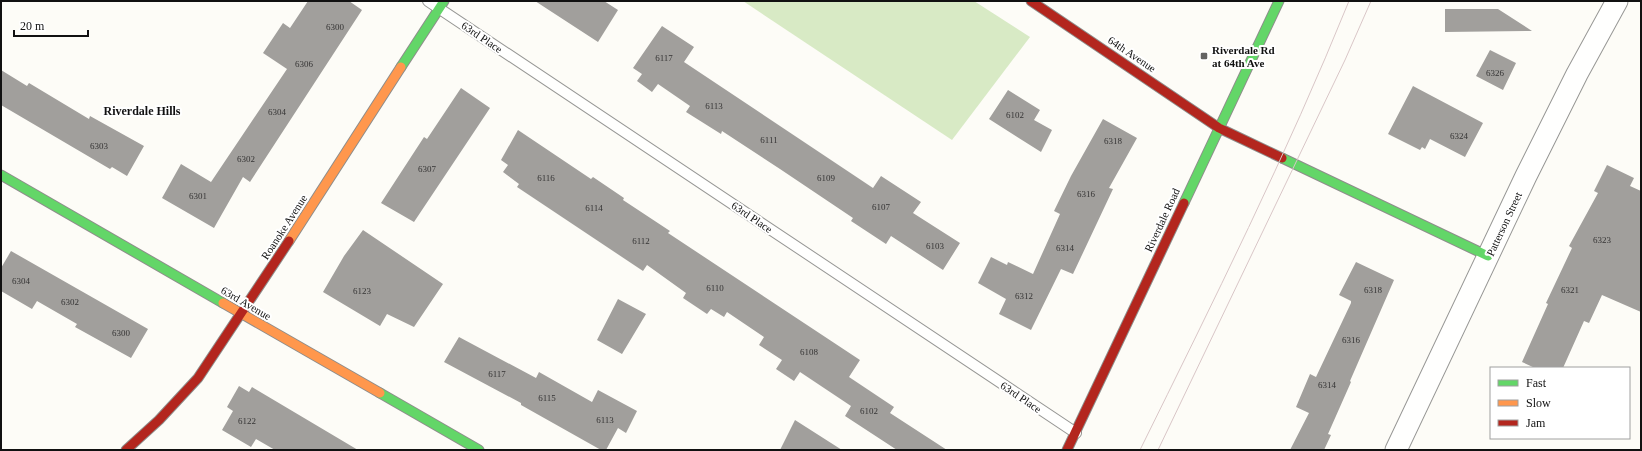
<svg xmlns="http://www.w3.org/2000/svg" width="1642" height="451" viewBox="0 0 1642 451" font-family="Georgia,serif">
<style>
.forest{fill:#d8eac5}
.building{fill:#a19f9c}
.lines{fill:none;stroke-linecap:round;stroke-linejoin:round}
.lane-casing{stroke:#979795;stroke-width:12}
.street-casing{stroke:#979795;stroke-width:23}
.fast-casing{stroke:#8e8d8b;stroke-width:11}
.slow-casing{stroke:#8e8d8b;stroke-width:11}
.jam-casing{stroke:#8e8d8b;stroke-width:11}
.lane{stroke:#fffffe;stroke-width:10}
.street{stroke:#fffffe;stroke-width:21}
.fast{stroke:#63d668;stroke-width:9}
.slow{stroke:#ff974d;stroke-width:9}
.jam{stroke:#b3261e;stroke-width:9}
.tram{stroke:#d9c6c7;stroke-width:1}
.poi-dot{fill:#646362;stroke:#fff;stroke-width:1.5}
.labels{text-anchor:middle;stroke-width:4;stroke-linejoin:round;paint-order:stroke}
.number-label{font-size:9px;fill:#353434}
.street-label{font-size:11px;fill:#111;stroke:#fff}
.poi-label{font-size:11px;font-weight:bold;fill:#111;stroke:#fff;text-anchor:start}
.neighbourhood-label{font-size:12px;font-weight:bold;fill:#111;stroke:#fff}
</style>
<rect width="100%" height="100%" fill="#fdfcf7"/>
<!-- forest -->
<path class="forest" d="M 743,1 L 974,1 L 1030,37 L 952,140 Z"/>
<!-- building -->
<path class="building" d="M 308,1 L 349,1 L 362,10 L 250,182 L 243,177 L 214,228 L 162,198 L 181,164 L 211,182 L 287,69 L 263,53 L 283,23 L 290,28 Z
M 535,1 L 604,1 L 618,10 L 598,42 Z
M 1445,9 L 1498,9 L 1532,31 L 1445,32 Z
M 662,26 L 694,47 L 684,62 L 873,188 L 881,176 L 921,202 L 913,213 L 960,243 L 943,270 L 891,236 L 886,244 L 851,221 L 853,218 L 780,169 L 722,131 L 721,134 L 686,112 L 690,106 L 658,84 L 652,92 L 637,81 L 642,74 L 633,68 Z
M 1490,50 L 1516,63 L 1503,90 L 1476,76 Z
M 1,70 L 27,86 L 29,83 L 89,119 L 90,116 L 144,146 L 127,176 L 112,167 L 110,169 L 1,105 Z
M 1413,86 L 1483,123 L 1465,157 L 1430,139 L 1425,149 L 1422,147 L 1420,150 L 1388,134 Z
M 461,88 L 490,108 L 414,222 L 381,203 L 424,137 L 427,139 Z
M 1008,90 L 1040,110 L 1034,120 L 1052,130 L 1041,152 L 989,119 Z
M 1103,119 L 1137,138 L 1109,188 L 1113,189 L 1073,274 L 1061,269 L 1031,330 L 999,314 L 1006,299 L 978,283 L 991,257 L 1007,265 L 1008,262 L 1033,274 L 1060,214 L 1054,211 L 1071,176 Z
M 518,130 L 591,179 L 593,177 L 624,198 L 623,200 L 670,231 L 668,233 L 860,360 L 849,377 L 894,407 L 890,413 L 947,450 L 897,450 L 845,416 L 851,406 L 800,372 L 794,381 L 776,369 L 782,360 L 759,345 L 764,337 L 727,312 L 724,317 L 711,309 L 707,314 L 683,298 L 686,293 L 647,265 L 643,271 L 517,187 L 519,184 L 503,172 L 508,165 L 501,160 Z
M 1607,165 L 1634,178 L 1630,186 L 1641,191 L 1641,312 L 1602,295 L 1589,323 L 1584,321 L 1563,368 L 1535,368 L 1522,362 L 1548,304 L 1546,303 L 1572,248 L 1569,246 L 1598,193 L 1594,191 Z
M 363,230 L 443,284 L 414,327 L 387,314 L 380,326 L 323,292 L 344,256 Z
M 11,251 L 148,329 L 131,358 L 75,327 L 77,324 L 37,301 L 32,309 L 1,291 L 1,268 Z
M 1356,262 L 1394,280 L 1350,381 L 1351,382 L 1328,434 L 1331,435 L 1324,450 L 1290,450 L 1309,413 L 1296,407 L 1310,374 L 1316,377 L 1351,303 L 1351,301 L 1339,295 Z
M 618,299 L 646,314 L 622,354 L 597,340 Z
M 459,337 L 536,378 L 539,372 L 592,402 L 598,390 L 637,411 L 626,433 L 618,428 L 606,450 L 601,450 L 521,405 L 521,403 L 444,362 Z
M 239,386 L 249,392 L 252,387 L 358,450 L 275,450 L 256,439 L 251,447 L 222,430 L 233,411 L 227,407 Z
M 795,420 L 842,450 L 780,450 Z"/>
<g class="lines">
<defs>
<path id="lane" d="M 428,1 L 1076,433"/>
<path id="street" d="M 1396,450 L 1526,176 L 1577,74 L 1617,1"/>
<path id="fast" d="M 401,67 L 444,1
M 1282,158 L 1488,256
M 1,175 L 223,303
M 1184,203 L 1279,1
M 380,393 L 479,450"/>
<path id="slow" d="M 289,241 L 401,67
M 223,303 L 380,393"/>
<path id="jam" d="M 1031,1 L 1219,128 L 1282,158
M 126,450 L 159,420 L 198,378 L 289,241
M 1067,450 L 1184,203"/>
</defs>
<!-- lane casing -->
<use href="#lane" class="lane-casing"/>
<!-- street casing -->
<use href="#street" class="street-casing"/>
<!-- fast casing -->
<use href="#fast" class="fast-casing"/>
<!-- slow casing -->
<use href="#slow" class="slow-casing"/>
<!-- jam casing -->
<use href="#jam" class="jam-casing"/>
<!-- lane -->
<use href="#lane" class="lane"/>
<!-- street -->
<use href="#street" class="street"/>
<!-- fast -->
<use href="#fast" class="fast"/>
<!-- slow -->
<use href="#slow" class="slow"/>
<!-- jam -->
<use href="#jam" class="jam"/>
<!-- tram -->
<path class="tram" d="M 1140,450 C 1213,302 1287,154 1349,1
M 1158,450 L 1345,60 L 1371,1"/>
</g>
<!-- markers -->
<rect class="poi-dot" x="1200" y="52" width="8" height="8" rx="2"/>
<g class="labels">
<!-- number labels -->
<g class="number-label">
<text x="335" y="30">6300</text>
<text x="664" y="61">6117</text>
<text x="304" y="67">6306</text>
<text x="1495" y="76">6326</text>
<text x="714" y="109">6113</text>
<text x="277" y="115">6304</text>
<text x="1015" y="118">6102</text>
<text x="1459" y="139">6324</text>
<text x="769" y="143">6111</text>
<text x="1113" y="144">6318</text>
<text x="99" y="149">6303</text>
<text x="246" y="162">6302</text>
<text x="427" y="172">6307</text>
<text x="546" y="181">6116</text>
<text x="826" y="181">6109</text>
<text x="1086" y="197">6316</text>
<text x="198" y="199">6301</text>
<text x="881" y="210">6107</text>
<text x="594" y="211">6114</text>
<text x="1602" y="243">6323</text>
<text x="641" y="244">6112</text>
<text x="935" y="249">6103</text>
<text x="1065" y="251">6314</text>
<text x="21" y="284">6304</text>
<text x="715" y="291">6110</text>
<text x="1373" y="293">6318</text>
<text x="1570" y="293">6321</text>
<text x="362" y="294">6123</text>
<text x="1024" y="299">6312</text>
<text x="70" y="305">6302</text>
<text x="121" y="336">6300</text>
<text x="1351" y="343">6316</text>
<text x="809" y="355">6108</text>
<text x="497" y="377">6117</text>
<text x="1327" y="388">6314</text>
<text x="547" y="401">6115</text>
<text x="869" y="414">6102</text>
<text x="605" y="423">6113</text>
<text x="247" y="424">6122</text>
</g>
<!-- street labels -->
<g class="street-label">
<text transform="translate(482 37) rotate(34)" y="4">63rd Place</text>
<text transform="translate(1132 54) rotate(34)" y="4">64th Avenue</text>
<text transform="translate(752 217) rotate(34)" y="4">63rd Place</text>
<text transform="translate(1162 220) rotate(-65)" y="4">Riverdale Road</text>
<text transform="translate(1504 224) rotate(-65)" y="4">Patterson Street</text>
<text transform="translate(284 227) rotate(-57)" y="4">Roanoke Avenue</text>
<text transform="translate(246 303) rotate(30)" y="4">63rd Avenue</text>
<text transform="translate(1021 397) rotate(34)" y="4">63rd Place</text>
</g>
<!-- poi labels -->
<g class="poi-label">
<text x="1212" y="54">Riverdale Rd<tspan x="1212" dy="13">at 64th Ave</tspan></text>
</g>
<!-- neighbourhood labels -->
<g class="neighbourhood-label">
<text x="142" y="115">Riverdale Hills</text>
</g>
</g>
<!-- border -->
<rect width="1642" height="451" fill="none" stroke="#111111" stroke-width="4"/>
<!-- legend -->
<rect x="1490" y="367" width="140" height="72" fill="#ffffff" stroke="#a0a0a0"/>
<rect x="1498" y="380" width="20" height="6" fill="#63d668" stroke="#a0a0a0"/>
<text x="1526" y="387" font-size="12" fill="#111111">Fast</text>
<rect x="1498" y="400" width="20" height="6" fill="#ff974d" stroke="#a0a0a0"/>
<text x="1526" y="407" font-size="12" fill="#111111">Slow</text>
<rect x="1498" y="420" width="20" height="6" fill="#b3261e" stroke="#a0a0a0"/>
<text x="1526" y="427" font-size="12" fill="#111111">Jam</text>
<!-- scale -->
<path d="M14 30v6h74v-6" fill="none" stroke="#111111" stroke-width="2"/>
<text x="20" y="30" font-size="12" fill="#111111" stroke="#ffffff" stroke-width="3" paint-order="stroke">20 m</text>
</svg>
